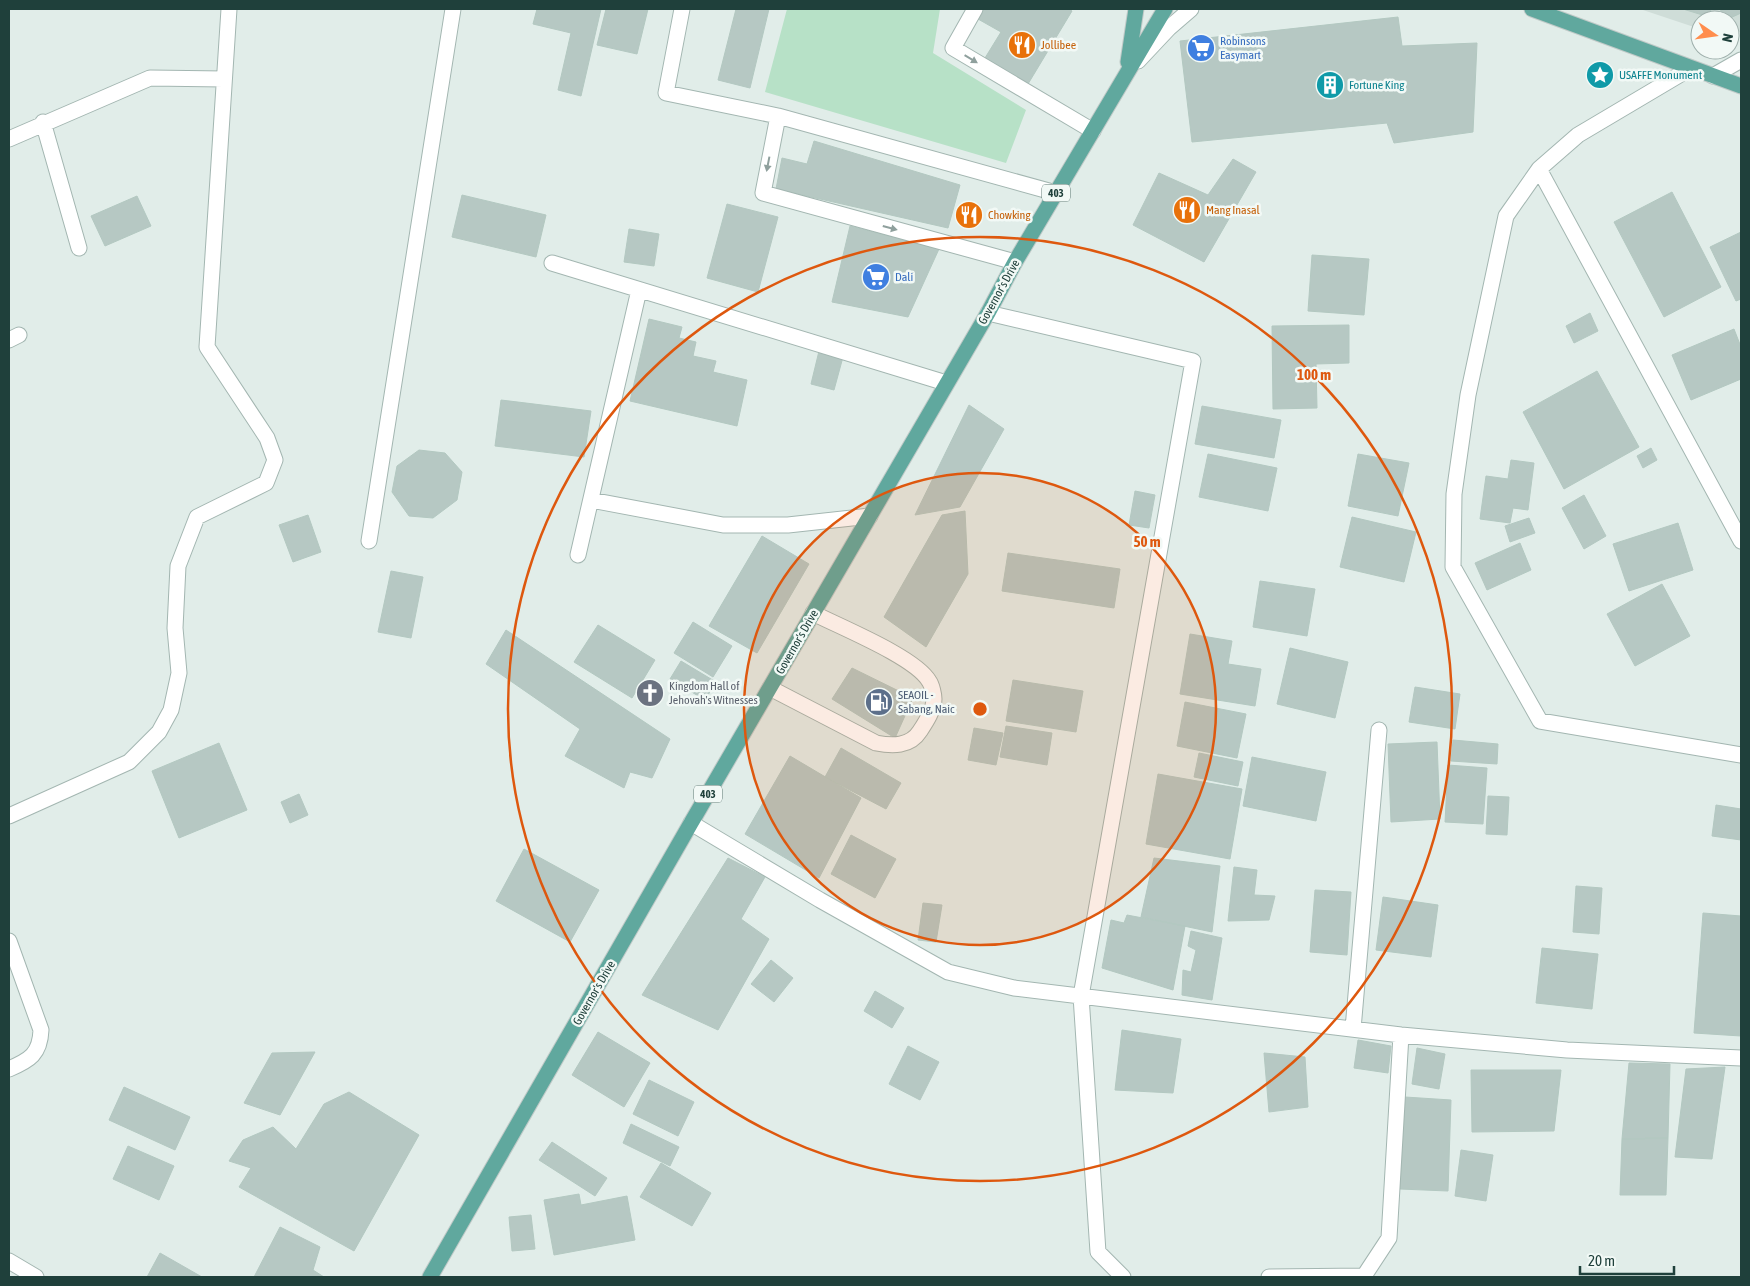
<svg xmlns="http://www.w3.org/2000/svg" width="1750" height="1286" viewBox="0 0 1750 1286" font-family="'Asap Condensed',sans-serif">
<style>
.built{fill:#cfddd8}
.green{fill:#b7e1c7}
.building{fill:#b6c8c3;stroke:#b3c8c1}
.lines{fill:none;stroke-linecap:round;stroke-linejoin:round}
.minor-casing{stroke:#a3b6b1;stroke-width:17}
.major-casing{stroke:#c0cac8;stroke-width:17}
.minor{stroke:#fff;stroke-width:15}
.major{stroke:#60a89e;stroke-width:15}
.oneway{fill:#8fa09d}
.ring{fill:none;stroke:#de580e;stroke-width:2.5}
.labels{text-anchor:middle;stroke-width:5;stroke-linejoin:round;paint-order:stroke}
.shield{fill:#f2f9f6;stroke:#5e7873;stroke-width:1}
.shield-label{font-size:11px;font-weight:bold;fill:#1f403b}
.shop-label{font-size:12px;fill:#366cbe;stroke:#f2f9f6;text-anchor:start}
.food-label{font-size:12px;fill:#c56008;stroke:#f2f9f6;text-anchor:start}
.culture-label{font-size:12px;fill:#0d838f;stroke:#f2f9f6;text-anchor:start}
.street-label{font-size:12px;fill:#1f403b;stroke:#f2f9f6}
.worship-label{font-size:12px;fill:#5b616d;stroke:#f2f9f6;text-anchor:start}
.service-label{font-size:12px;fill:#4e5e75;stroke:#f2f9f6;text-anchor:start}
.centre{fill:#de580e;stroke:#f2f9f6;stroke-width:2.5}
.ring-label{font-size:15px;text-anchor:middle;font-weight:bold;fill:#de580e;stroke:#f2f9f6;stroke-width:5;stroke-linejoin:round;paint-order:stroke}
</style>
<rect width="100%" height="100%" fill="#e1ede9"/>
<!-- built -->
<path class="built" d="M 1640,9 L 1741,9 L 1741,31 L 1730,37 L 1730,20 L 1700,20 L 1700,29 Z"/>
<!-- green -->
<path class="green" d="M 787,9 L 940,9 L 933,53 L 1026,110 L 1006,163 L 765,92 Z"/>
<!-- building -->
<path class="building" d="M 537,9 L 601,9 L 581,96 L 558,90 L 571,33 L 533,24 Z
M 606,9 L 648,9 L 637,54 L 597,45 Z
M 736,9 L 769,9 L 750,88 L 718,80 Z
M 984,9 L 1069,9 L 1072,11 L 1028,84 L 985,58 L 1001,32 L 978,19 Z
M 1683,9 L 1711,9 L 1709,17 Z
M 1720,9 L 1741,9 L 1741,13 L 1726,20 Z
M 1398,17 L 1402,46 L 1477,43 L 1473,132 L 1394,143 L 1387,123 L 1192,142 L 1180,41 Z
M 814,141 L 960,185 L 948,228 L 776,189 L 782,158 L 807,164 Z
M 1233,159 L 1256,172 L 1204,262 L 1133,225 L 1159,173 L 1208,195 Z
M 1672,192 L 1721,287 L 1664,317 L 1614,222 Z
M 462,195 L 546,215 L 536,257 L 452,237 Z
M 137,196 L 151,226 L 105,246 L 91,216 Z
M 727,204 L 778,217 L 758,292 L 707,278 Z
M 850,226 L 939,249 L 908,317 L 832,302 Z
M 629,229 L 659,234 L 654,266 L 624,262 Z
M 1741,232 L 1741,299 L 1736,301 L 1710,247 Z
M 1312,255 L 1369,259 L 1364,315 L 1308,311 Z
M 1590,313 L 1598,331 L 1574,343 L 1566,326 Z
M 649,319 L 682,327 L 679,338 L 696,342 L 693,356 L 716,361 L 713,372 L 747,380 L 737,426 L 630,401 Z
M 1349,325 L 1349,363 L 1316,364 L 1317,408 L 1273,409 L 1272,326 Z
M 1734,329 L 1741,347 L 1741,379 L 1691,400 L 1672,355 Z
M 819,351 L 843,357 L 834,390 L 811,384 Z
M 1597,371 L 1639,447 L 1564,489 L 1523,412 Z
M 501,400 L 591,411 L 584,457 L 495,446 Z
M 969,405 L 1004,429 L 960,507 L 915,515 Z
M 1202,406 L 1281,420 L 1274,458 L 1195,444 Z
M 1651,448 L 1657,460 L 1643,468 L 1637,456 Z
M 419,450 L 445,453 L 462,472 L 457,500 L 433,518 L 409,516 L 392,492 L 397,466 Z
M 1208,454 L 1277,468 L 1268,511 L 1199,497 Z
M 1358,454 L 1409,463 L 1398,516 L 1348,506 Z
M 1511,460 L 1534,463 L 1528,510 L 1513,508 L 1510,523 L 1480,519 L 1486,476 L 1508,479 Z
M 1135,491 L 1155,495 L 1149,528 L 1129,525 Z
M 1584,495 L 1606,536 L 1584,549 L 1562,508 Z
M 965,511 L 968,574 L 926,647 L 884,617 L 942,515 Z
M 308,515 L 321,552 L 293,562 L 279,525 Z
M 1352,517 L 1416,532 L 1404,582 L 1340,567 Z
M 1529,518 L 1535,533 L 1510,542 L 1505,526 Z
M 1678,523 L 1693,570 L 1629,591 L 1613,544 Z
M 762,536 L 809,564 L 757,653 L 709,626 Z
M 1520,543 L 1531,570 L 1487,590 L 1475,563 Z
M 1008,553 L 1120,569 L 1114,608 L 1002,591 Z
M 391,571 L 423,577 L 411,638 L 378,632 Z
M 1260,581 L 1315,589 L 1307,636 L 1253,627 Z
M 1662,584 L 1690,636 L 1635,666 L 1607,614 Z
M 693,622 L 732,646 L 713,677 L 674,653 Z
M 598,625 L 655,660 L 632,698 L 574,662 Z
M 506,630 L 670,739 L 652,778 L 630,772 L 624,788 L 565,756 L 580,729 L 486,664 Z
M 1190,634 L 1232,641 L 1228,664 L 1261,669 L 1255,706 L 1180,694 Z
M 1290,648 L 1348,662 L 1335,718 L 1277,704 Z
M 681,661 L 716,682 L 705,700 L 670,679 Z
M 852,668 L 913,698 L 895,738 L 832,699 Z
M 1013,680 L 1083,691 L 1076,732 L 1006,721 Z
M 1415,687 L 1460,694 L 1455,729 L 1409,722 Z
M 1185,702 L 1246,714 L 1237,758 L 1177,746 Z
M 1006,726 L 1052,733 L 1047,765 L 1000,757 Z
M 974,728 L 1003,733 L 996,765 L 968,760 Z
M 1453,740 L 1498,744 L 1497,764 L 1451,761 Z
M 1437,742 L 1440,819 L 1391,822 L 1388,744 Z
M 219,743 L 247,810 L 179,838 L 152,771 Z
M 841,748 L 901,783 L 886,809 L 825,777 Z
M 1199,753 L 1243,762 L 1238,786 L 1194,777 Z
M 790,756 L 861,798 L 819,878 L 745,834 Z
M 1252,757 L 1326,772 L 1316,821 L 1243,806 Z
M 1448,765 L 1487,768 L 1483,824 L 1445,822 Z
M 1158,774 L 1242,789 L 1230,859 L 1146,844 Z
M 299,794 L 308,815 L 290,823 L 281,802 Z
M 1488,796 L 1509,797 L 1507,835 L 1486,834 Z
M 1716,805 L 1741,809 L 1741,840 L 1712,836 Z
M 851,835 L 896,859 L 875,898 L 831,874 Z
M 524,849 L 599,890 L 570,942 L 496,901 Z
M 728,858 L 765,877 L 741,919 L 769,939 L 718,1030 L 642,995 Z
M 1154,858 L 1220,866 L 1212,932 L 1141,917 Z
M 1234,867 L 1257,870 L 1254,895 L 1275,896 L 1269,920 L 1228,921 Z
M 1576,886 L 1602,888 L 1599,934 L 1573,932 Z
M 1315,890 L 1351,892 L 1347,955 L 1310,952 Z
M 1383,897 L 1438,905 L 1431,957 L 1376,950 Z
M 923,903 L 942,905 L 936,942 L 918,940 Z
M 1703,913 L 1741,916 L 1741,1036 L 1694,1033 Z
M 1127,915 L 1185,926 L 1173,990 L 1102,968 L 1111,920 L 1124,923 Z
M 1191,931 L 1222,938 L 1212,1000 L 1182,995 L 1183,970 L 1191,972 L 1196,950 L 1188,946 Z
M 1542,948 L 1598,954 L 1592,1009 L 1536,1003 Z
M 771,960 L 793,978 L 774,1002 L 751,984 Z
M 875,991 L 904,1008 L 892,1028 L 864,1011 Z
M 1122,1030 L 1181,1039 L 1173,1093 L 1115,1090 Z
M 598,1032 L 650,1063 L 624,1107 L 572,1075 Z
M 1358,1040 L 1391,1046 L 1388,1073 L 1354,1068 Z
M 908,1046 L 939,1062 L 920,1100 L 889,1084 Z
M 1417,1048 L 1445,1054 L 1439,1089 L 1412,1084 Z
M 315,1052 L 280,1115 L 244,1103 L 272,1053 Z
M 1264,1053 L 1305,1057 L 1308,1107 L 1269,1112 Z
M 1629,1063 L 1670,1064 L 1668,1138 L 1622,1139 Z
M 1725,1067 L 1712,1159 L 1675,1157 L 1686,1069 Z
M 1471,1070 L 1561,1070 L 1554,1131 L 1472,1132 Z
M 649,1080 L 694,1102 L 678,1136 L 633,1114 Z
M 124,1087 L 190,1117 L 175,1150 L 109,1120 Z
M 349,1092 L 419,1135 L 354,1251 L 239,1187 L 251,1168 L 229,1161 L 243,1140 L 273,1127 L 296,1149 L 324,1104 Z
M 1405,1097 L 1451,1100 L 1448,1191 L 1400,1189 Z
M 631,1124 L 679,1147 L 670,1166 L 623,1143 Z
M 1668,1138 L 1666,1195 L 1620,1195 L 1622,1139 Z
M 552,1142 L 607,1178 L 595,1196 L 539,1160 Z
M 128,1146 L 174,1166 L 159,1200 L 113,1179 Z
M 1461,1150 L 1493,1155 L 1486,1201 L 1455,1196 Z
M 661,1163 L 711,1193 L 692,1226 L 640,1197 Z
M 579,1194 L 581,1205 L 627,1196 L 635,1240 L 554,1255 L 544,1200 Z
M 531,1215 L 535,1249 L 512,1251 L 509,1217 Z
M 280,1227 L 320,1247 L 313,1270 L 324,1277 L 254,1277 Z
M 160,1253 L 202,1277 L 147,1277 Z"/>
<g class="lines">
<defs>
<path id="minor" d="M 682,9 L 666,93 L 778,116 L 1056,193
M 975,9 L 953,48 L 1093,131
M 1138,61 L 1169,28 L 1191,9
M 1691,68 L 1578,135 L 1539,169 L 1506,216 L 1468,395 L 1454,494 L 1453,567 L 1540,721 L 1741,755
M 1713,76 L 1741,60
M 778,116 L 763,193 L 1015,262
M 43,122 L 79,248
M 9,139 L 150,78 L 224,79
M 1539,169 L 1741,541
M 552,263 L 946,383
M 988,313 L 1193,361 L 1081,996 L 1098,1252 L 1123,1277
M 9,340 L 19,335
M 591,500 L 723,525 L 788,525 L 870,516
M 369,541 L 453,9
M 578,555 L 639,290
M 770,688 L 876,743 C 892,746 910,747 920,731 C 926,722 934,710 934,699 C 934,695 932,685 929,681 C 915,657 840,627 813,613
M 9,816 L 129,762 L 159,732 L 171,710 L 179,673 L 175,628 L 178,566 L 197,517 L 266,483 L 275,460 L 267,438 L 207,347 L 229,9
M 691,823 L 820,900 L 948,972 L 1014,988 L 1401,1035 L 1567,1050 L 1741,1058
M 9,941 L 41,1030 C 40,1054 30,1060 9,1069
M 1353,1029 L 1379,730
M 9,1261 L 36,1277
M 1269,1277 L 1364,1276 L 1389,1238 L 1401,1035"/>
<path id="major" d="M 1532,9 L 1741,86
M 1128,62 L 1136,9
M 430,1277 L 691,823 L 988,313 L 1015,262 L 1165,9"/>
</defs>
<!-- minor casing -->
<use href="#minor" class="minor-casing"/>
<!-- major casing -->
<use href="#major" class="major-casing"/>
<!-- minor -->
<use href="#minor" class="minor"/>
<!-- major -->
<use href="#major" class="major"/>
</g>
<!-- one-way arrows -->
<defs><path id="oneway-solid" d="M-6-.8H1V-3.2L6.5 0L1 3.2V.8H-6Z" transform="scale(1.25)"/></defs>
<g class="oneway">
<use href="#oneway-solid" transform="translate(971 59) rotate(31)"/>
<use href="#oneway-solid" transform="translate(768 164) rotate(101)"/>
<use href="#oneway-solid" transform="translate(890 228) rotate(15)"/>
</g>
<!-- distance rings -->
<circle cx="980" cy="709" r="236" fill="#de580e" fill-opacity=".12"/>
<g class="ring">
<circle cx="980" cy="709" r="236"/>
<circle cx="980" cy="709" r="472"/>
</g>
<!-- icons -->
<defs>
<symbol id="restaurant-disc" viewBox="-11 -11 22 22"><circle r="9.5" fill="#e8710a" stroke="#f2f9f6"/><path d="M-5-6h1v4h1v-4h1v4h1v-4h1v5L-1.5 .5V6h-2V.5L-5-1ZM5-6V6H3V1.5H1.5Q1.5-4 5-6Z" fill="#fff"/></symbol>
<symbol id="supermarket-disc" viewBox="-11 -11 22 22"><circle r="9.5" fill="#3f7fe0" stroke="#f2f9f6"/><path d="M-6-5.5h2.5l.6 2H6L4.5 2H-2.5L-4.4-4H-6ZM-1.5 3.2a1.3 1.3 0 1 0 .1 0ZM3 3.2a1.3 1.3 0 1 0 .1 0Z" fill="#fff"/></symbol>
<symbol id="sight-disc" viewBox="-11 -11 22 22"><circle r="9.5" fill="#0f9aa8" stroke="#f2f9f6"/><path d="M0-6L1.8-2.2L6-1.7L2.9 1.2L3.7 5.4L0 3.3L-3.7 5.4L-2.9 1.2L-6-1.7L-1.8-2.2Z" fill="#fff"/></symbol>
<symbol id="building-disc" viewBox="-11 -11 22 22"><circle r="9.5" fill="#0f9aa8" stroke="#f2f9f6"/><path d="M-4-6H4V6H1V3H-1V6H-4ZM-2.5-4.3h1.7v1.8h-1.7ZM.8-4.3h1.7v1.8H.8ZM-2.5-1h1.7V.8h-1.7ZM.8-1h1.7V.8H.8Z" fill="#fff"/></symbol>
<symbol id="church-disc" viewBox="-11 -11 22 22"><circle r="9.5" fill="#6b7280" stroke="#f2f9f6"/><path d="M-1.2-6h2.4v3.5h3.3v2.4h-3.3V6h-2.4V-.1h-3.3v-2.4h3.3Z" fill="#fff"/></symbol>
<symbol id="fuel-disc" viewBox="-11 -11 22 22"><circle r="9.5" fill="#5c6f8a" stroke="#f2f9f6"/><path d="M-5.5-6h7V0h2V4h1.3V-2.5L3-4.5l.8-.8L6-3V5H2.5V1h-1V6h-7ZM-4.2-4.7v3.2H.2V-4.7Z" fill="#fff"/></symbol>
</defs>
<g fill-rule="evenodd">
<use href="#restaurant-disc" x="1006" y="29" width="32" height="32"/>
<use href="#supermarket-disc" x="1185" y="32" width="32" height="32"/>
<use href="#sight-disc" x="1584" y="59" width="32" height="32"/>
<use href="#building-disc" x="1314" y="69" width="32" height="32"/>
<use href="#restaurant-disc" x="1171" y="194" width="32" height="32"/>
<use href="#restaurant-disc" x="953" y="199" width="32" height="32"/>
<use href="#supermarket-disc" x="860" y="261" width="32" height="32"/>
<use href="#church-disc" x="634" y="677" width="32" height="32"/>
<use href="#fuel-disc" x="863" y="686" width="32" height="32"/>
</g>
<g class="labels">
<!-- shield labels -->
<g class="shield">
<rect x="1042" y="184.5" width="28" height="17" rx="4"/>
<rect x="694" y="785.5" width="28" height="17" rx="4"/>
</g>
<g class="shield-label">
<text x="1056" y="197">403</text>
<text x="708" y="798">403</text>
</g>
<!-- shop labels -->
<g class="shop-label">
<text x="1220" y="45">Robinsons<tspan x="1220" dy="14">Easymart</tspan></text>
<text x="895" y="281">Dali</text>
</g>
<!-- food labels -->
<g class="food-label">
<text x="1041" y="49">Jollibee</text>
<text x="1206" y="214">Mang Inasal</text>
<text x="988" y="219">Chowking</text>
</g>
<!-- culture labels -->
<g class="culture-label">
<text x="1619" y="79">USAFFE Monument</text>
<text x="1349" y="89">Fortune King</text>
</g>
<!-- street labels -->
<g class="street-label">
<text transform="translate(999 292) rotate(-61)" y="4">Governor's Drive</text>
<text transform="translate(797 642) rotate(-60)" y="4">Governor's Drive</text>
<text transform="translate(594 993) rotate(-60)" y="4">Governor's Drive</text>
</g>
<!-- worship labels -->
<g class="worship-label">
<text x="669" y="690">Kingdom Hall of<tspan x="669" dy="14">Jehovah's Witnesses</tspan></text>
</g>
<!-- service labels -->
<g class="service-label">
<text x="898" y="699">SEAOIL -<tspan x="898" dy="14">Sabang, Naic</tspan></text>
</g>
</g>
<circle cx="980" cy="709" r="8" class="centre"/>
<g class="ring-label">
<text x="1314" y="380">100 m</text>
<text x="1147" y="547">50 m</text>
</g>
<!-- border -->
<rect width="1750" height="1286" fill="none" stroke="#1f403b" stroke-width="20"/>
<!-- north arrow -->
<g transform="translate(1715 35) rotate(103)"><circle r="24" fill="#f2f9f6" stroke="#9eafab"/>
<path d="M0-4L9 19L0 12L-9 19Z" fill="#ff8d4d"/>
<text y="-8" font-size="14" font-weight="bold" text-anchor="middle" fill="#1f403b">N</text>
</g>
<!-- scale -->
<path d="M1580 1266v8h94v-8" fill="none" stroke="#1f403b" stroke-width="2.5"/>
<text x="1588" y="1266" font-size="15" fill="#1f403b" stroke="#f2f9f6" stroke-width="4" paint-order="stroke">20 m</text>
</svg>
